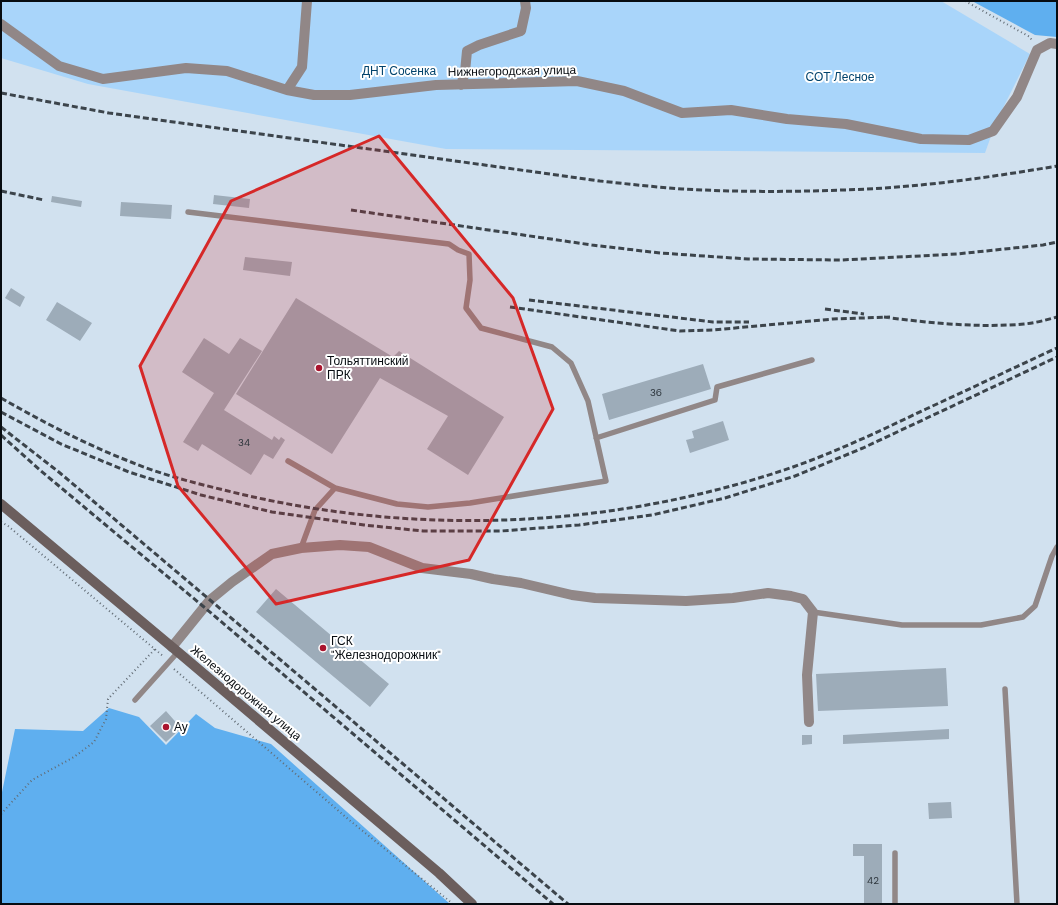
<svg xmlns="http://www.w3.org/2000/svg" width="1058" height="905" viewBox="0 0 1058 905" font-family="'DM Sans',sans-serif">
<style>
.green{fill:#a9d5fa}
.forest{fill:#5fafef}
.building{fill:#9dacb9}
.lines{fill:none;stroke-linecap:round;stroke-linejoin:round}
.path{stroke:#626c75;stroke-width:2;stroke-dasharray:1 3;stroke-linecap:butt}
.lane{stroke:#918787;stroke-width:5.5}
.street{stroke:#918787;stroke-width:10}
.secondary{stroke:#6b5e5d;stroke-width:10}
.rail{stroke:#3c444b;stroke-width:3;stroke-dasharray:6 3;stroke-linecap:butt}
.marked{fill:#d62828;fill-opacity:0.2;stroke:#d62828;stroke-width:3;stroke-linejoin:round}
.poi-dot{fill:#aa142e;stroke:#fff;stroke-width:1.5}
.labels{text-anchor:middle;stroke-width:4;stroke-linejoin:round;paint-order:stroke}
.number-label{font-size:10px;fill:#2c343b}
.park-label{font-size:12px;fill:#02436c;stroke:#fff}
.street-label{font-size:12px;fill:#070c11;stroke:#fff}
.poi-label{font-size:12px;fill:#070c11;stroke:#fff;text-anchor:start}
</style>
<rect width="100%" height="100%" fill="#d1e1ef"/>
<!-- green -->
<path class="green" d="M 1,1 L 941,1 L 1030,54 L 996,122 L 985,153 L 446,149 L 88,84 L 1,58 Z"/>
<!-- forest -->
<path class="forest" d="M 972,1 L 1057,1 L 1057,37 L 1035,35 Z
M 109,708 L 139,717 L 166,745 L 196,714 L 215,728 L 271,744 L 450,904 L 1,904 L 1,797 L 15,729 L 83,731 Z"/>
<!-- building -->
<path class="building" d="M 214,195 L 250,199 L 249,208 L 213,204 Z
M 52,196 L 82,201 L 81,207 L 51,202 Z
M 121,202 L 172,205 L 171,219 L 120,216 Z
M 245,257 L 292,262 L 290,276 L 243,270 Z
M 11,288 L 25,297 L 20,307 L 5,298 Z
M 296,298 L 393,357 L 399,351 L 504,417 L 468,475 L 427,449 L 448,416 L 380,378 L 332,454 L 236,394 Z
M 57,302 L 92,323 L 80,341 L 46,320 Z
M 204,338 L 229,354 L 240,338 L 262,351 L 224,410 L 272,440 L 274,436 L 279,440 L 281,437 L 285,440 L 273,459 L 264,454 L 251,475 L 202,444 L 198,451 L 183,442 L 214,393 L 182,372 Z
M 703,364 L 711,389 L 609,420 L 602,394 Z
M 723,421 L 729,440 L 690,453 L 686,440 L 694,438 L 692,431 Z
M 276,589 L 389,684 L 370,707 L 256,612 Z
M 946,668 L 948,706 L 818,711 L 816,674 Z
M 166,711 L 181,728 L 166,742 L 150,726 Z
M 949,729 L 949,739 L 843,744 L 843,735 Z
M 802,735 L 812,735 L 812,744 L 802,745 Z
M 951,802 L 952,818 L 929,819 L 928,803 Z
M 853,844 L 882,844 L 882,904 L 864,904 L 864,856 L 853,856 Z"/>
<g class="lines">
<!-- path -->
<path class="path" d="M 965,1 L 1030,37 L 1032,41
M 1,522 L 8,526 L 163,656
M 174,669 L 348,819 L 453,904
M 1,814 L 32,780 L 74,757 L 94,742 L 106,719 L 108,699 L 155,649"/>
<!-- lane -->
<path class="lane" d="M 188,212 L 449,244 L 458,250 L 469,254 L 470,280 L 466,308 L 481,328 L 552,347 L 571,363 L 588,401 L 606,481 L 470,503 L 428,507 L 397,504 L 335,488 L 288,461
M 596,438 L 715,400 L 717,387 L 812,360
M 301,548 L 315,510 L 335,488
M 813,612 L 902,625 L 981,625 L 1023,617 L 1035,606 L 1052,556 L 1057,547
M 1005,689 L 1017,904
M 135,700 L 178,652
M 895,853 L 895,904"/>
<!-- street -->
<path class="street" d="M 1,24 L 59,66 L 103,79 L 186,68 L 227,71 L 287,90 L 314,95 L 350,95 L 436,85 L 577,81 L 624,91 L 682,113 L 731,110 L 787,119 L 846,124 L 921,139 L 969,140 L 993,131 L 1017,97 L 1037,50 L 1050,43 L 1057,44
M 461,85 L 465,72 L 467,51 L 479,45 L 521,31 L 526,8 L 525,1
M 287,90 L 302,67 L 307,1
M 172,647 L 210,600 L 232,582 L 272,554 L 301,548 L 340,545 L 369,547 L 422,568 L 471,574 L 493,579 L 521,583 L 572,595 L 595,598 L 686,601 L 733,598 L 768,593 L 791,596 L 803,599 L 813,612 L 807,675 L 809,722"/>
<!-- secondary -->
<path class="secondary" d="M 1,504 L 178,652 L 439,873 L 472,904"/>
<!-- rail -->
<path class="rail" d="M 1,93 L 109,113 L 600,181 C 628,184 655,187 682,189 C 736,192 789,192 843,190 C 915,188 986,178 1057,166
M 1,191 L 44,200
M 351,210 L 592,245 L 660,253 L 748,259 L 841,260 L 957,254 L 1043,245 L 1057,242
M 529,300 L 713,322 L 749,322
M 510,307 L 680,331 L 713,330 L 833,319 L 890,317
M 825,309 L 864,314
M 884,317 C 929,323 979,328 1024,324 C 1035,323 1046,320 1057,317
M 1,398 C 43,422 85,444 131,462 C 162,475 199,484 232,492 C 417,537 613,529 793,467 C 838,451 882,430 926,409 C 970,389 1013,368 1057,348
M 1,412 L 61,444 L 129,472 L 201,495 L 272,512 L 364,525 L 423,531 L 501,531 L 579,525 L 652,515 L 725,498 L 795,476 L 863,448 L 1057,357
M 1,427 L 60,473 L 210,600 L 568,904
M 1,435 L 41,471 L 204,607 L 553,904"/>
</g>
<!-- marked area -->
<path class="marked" d="M 379,136 L 513,298 L 553,409 L 469,560 L 276,604 L 178,486 L 140,366 L 231,201 Z"/>
<!-- markers -->
<g class="poi-dot">
<circle cx="319" cy="368" r="4"/>
<circle cx="323" cy="648" r="4"/>
<circle cx="166" cy="727" r="4"/>
</g>
<g class="labels">
<!-- number labels -->
<g class="number-label">
<text x="656" y="396">36</text>
<text x="244" y="446">34</text>
<text x="873" y="884">42</text>
</g>
<!-- park labels -->
<g class="park-label">
<text x="399" y="75">ДНТ Сосенка</text>
<text x="840" y="81">СОТ Лесное</text>
</g>
<!-- street labels -->
<g class="street-label">
<text transform="translate(512 71) rotate(-1)" y="4">Нижнегородская улица</text>
<text transform="translate(246 693) rotate(40)" y="4">Железнодорожная улица</text>
</g>
<!-- poi labels -->
<g class="poi-label">
<text x="327" y="365">Тольяттинский<tspan x="327" dy="14">ПРК</tspan></text>
<text x="331" y="645">ГСК<tspan x="331" dy="14">"Железнодорожник"</tspan></text>
<text x="174" y="731">Ау</text>
</g>
</g>
<!-- border -->
<rect width="1058" height="905" fill="none" stroke="#070c11" stroke-width="4"/>
</svg>
